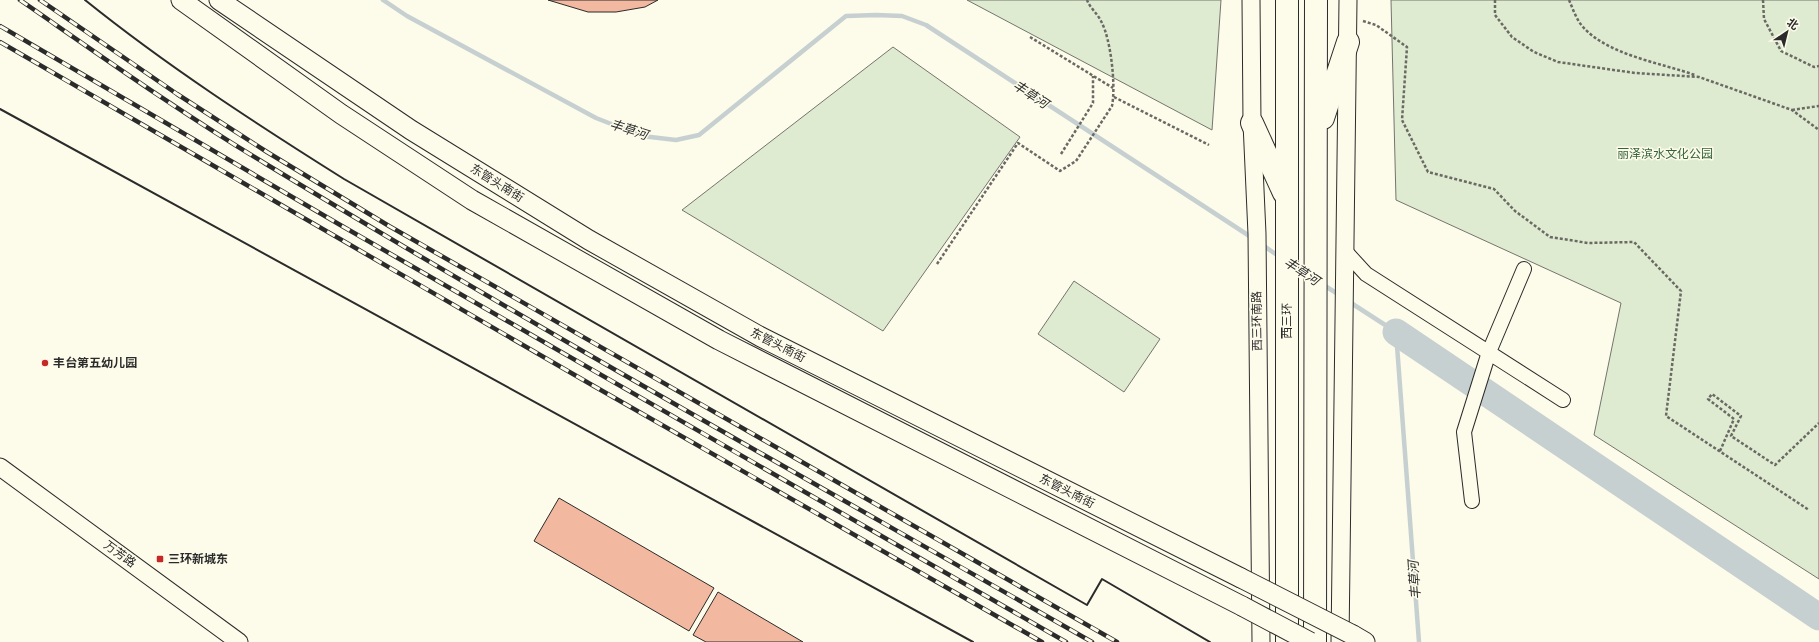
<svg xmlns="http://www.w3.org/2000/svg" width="1819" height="642" viewBox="0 0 1819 642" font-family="'Varela Round','Noto Sans SC',sans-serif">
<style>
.green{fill:#deebd1;stroke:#74746e}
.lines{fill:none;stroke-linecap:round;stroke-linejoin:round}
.stream{stroke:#c7d0d0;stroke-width:4.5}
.river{stroke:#c7d0d0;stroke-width:27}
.building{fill:#f2b8a0;stroke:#2b2b2b}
.minor-casing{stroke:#2b2b2b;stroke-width:16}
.tertiary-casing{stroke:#2b2b2b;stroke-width:19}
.secondary-casing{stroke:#2b2b2b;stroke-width:21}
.trunk-casing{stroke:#2b2b2b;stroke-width:24}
.path{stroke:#6a6964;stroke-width:2.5;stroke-dasharray:3 2;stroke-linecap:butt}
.minor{stroke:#fdfbea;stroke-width:14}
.tertiary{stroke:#fdfbea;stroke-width:17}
.secondary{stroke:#fdfbea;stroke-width:19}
.trunk{stroke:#fdfbea;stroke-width:22}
.rail-casing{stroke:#2b2b2b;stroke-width:4.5}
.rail{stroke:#fdfbea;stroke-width:3;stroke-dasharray:9;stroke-linecap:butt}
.secondary-bridge-casing{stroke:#2b2b2b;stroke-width:21;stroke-linecap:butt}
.secondary-bridge{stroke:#fdfbea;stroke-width:19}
.wall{stroke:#2b2b2b;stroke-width:2}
.poi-dot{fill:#c62828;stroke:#fdfbea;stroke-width:1.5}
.labels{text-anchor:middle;stroke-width:3;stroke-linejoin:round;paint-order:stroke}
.park-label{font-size:12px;fill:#34623c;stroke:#fdfbea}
.street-label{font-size:12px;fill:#2b2b2b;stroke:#fdfbea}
.poi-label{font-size:12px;font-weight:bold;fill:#2b2b2b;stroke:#fdfbea;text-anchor:start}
.water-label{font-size:13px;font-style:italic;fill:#2b2b2b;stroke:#fdfbea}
</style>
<rect width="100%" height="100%" fill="#fdfbea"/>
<!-- green -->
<path class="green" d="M 967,0 L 1221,0 L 1212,130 Z
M 1391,0 L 1819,0 L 1819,579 L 1594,435 L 1621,303 L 1396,200 Z
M 893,47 L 1020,137 L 883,331 L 682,210 Z
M 1074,281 L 1160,339 L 1124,392 L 1038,334 Z"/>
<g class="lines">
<!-- stream -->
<path class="stream" d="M 383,0 L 407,16 L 596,118 L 642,136 L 676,140 L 699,135 L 846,16 L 876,15 L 902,16 L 926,25 L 1254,239
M 1261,244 L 1280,257
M 1293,265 L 1309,275
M 1322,284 L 1341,296
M 1348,301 L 1396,332 L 1419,642"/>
<!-- river -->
<path class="river" d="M 1396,332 L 1819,617"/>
</g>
<!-- building -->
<path class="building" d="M 548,0 L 658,0 L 645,7 L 616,12 L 588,12 Z
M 559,498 L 714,588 L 689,631 L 534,541 Z
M 718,592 L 803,642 L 706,642 L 693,635 Z"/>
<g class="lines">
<defs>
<path id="minor" d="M 1345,251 L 1366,274 L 1563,400
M 1472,501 L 1464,432 L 1489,352 L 1524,269"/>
<path id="tertiary" d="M 1251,0 L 1252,123 L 1257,234 L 1261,642
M 0,467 L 239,642
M 1340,642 L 1348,0"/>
<path id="secondary" d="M 181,0 L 341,114 L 472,200 L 719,340 L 1242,606
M 219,0 L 411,130 L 589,240 L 761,337 L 1241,578
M 1353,635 L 1365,642"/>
<path id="trunk" d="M 1287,0 L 1287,642
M 1323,118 L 1348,42
M 1252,123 L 1284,193
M 1315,642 L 1316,0"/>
</defs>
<!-- minor casing -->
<use href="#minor" class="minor-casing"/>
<!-- tertiary casing -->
<use href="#tertiary" class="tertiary-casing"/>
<!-- secondary casing -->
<use href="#secondary" class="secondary-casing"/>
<!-- trunk casing -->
<use href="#trunk" class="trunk-casing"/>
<!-- path -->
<path class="path" d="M 1495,0 L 1495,15 L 1512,37 L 1534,52 L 1558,62 L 1635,73 L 1699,77 L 1792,110 L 1819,130
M 1569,0 C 1573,9 1576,19 1583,27 C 1608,55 1661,63 1695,75
M 1763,0 L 1764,19 L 1781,51 L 1814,67 L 1819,66
M 1363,21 L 1376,25 L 1407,47 L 1402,120 L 1428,172 L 1494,189 L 1515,211 L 1550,237 L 1588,243 L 1634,242 L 1681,291 L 1666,416 L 1809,510
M 1030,37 L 1113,88
M 1114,97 L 1209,145
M 1792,110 L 1819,106
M 1061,154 L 1093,103 L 1093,76
M 937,264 L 1018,143 L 1060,171 L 1076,161 L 1112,106 C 1116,86 1111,39 1101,21 C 1097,13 1090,8 1087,0
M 1720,451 L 1734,419 L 1708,399 L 1712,394 L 1741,416 L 1731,436 L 1775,465 L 1819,423"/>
<!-- minor -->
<use href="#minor" class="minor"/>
<!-- tertiary -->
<use href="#tertiary" class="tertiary"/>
<!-- secondary -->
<use href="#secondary" class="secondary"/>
<!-- trunk -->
<use href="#trunk" class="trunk"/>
<defs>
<path id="rail" d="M 20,0 C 101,56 181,113 266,164 C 538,329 816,484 1092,642
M 40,0 L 177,94 L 267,152 L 389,226 L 1117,642
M 0,26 L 342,226 L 1066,642
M 0,42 L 592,385 L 1042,642"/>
</defs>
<!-- rail casing -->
<use href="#rail" class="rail-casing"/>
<!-- rail -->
<use href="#rail" class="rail"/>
<defs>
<path id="secondary-bridge" d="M 1241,578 L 1353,635
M 1242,606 L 1310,642"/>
</defs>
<!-- secondary-bridge casing -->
<use href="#secondary-bridge" class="secondary-bridge-casing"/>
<!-- secondary-bridge -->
<use href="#secondary-bridge" class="secondary-bridge"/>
<!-- wall -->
<path class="wall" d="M 85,0 C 167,66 255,123 344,179 L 1087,605 L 1102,579 L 1210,642
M 0,109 L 973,642"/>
</g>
<!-- markers -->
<g class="poi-dot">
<circle cx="45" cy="363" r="4"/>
<rect x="156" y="555" width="8" height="8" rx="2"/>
</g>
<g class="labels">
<!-- park labels -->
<g class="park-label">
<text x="1665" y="158">丽泽滨水文化公园</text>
</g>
<!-- street labels -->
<g class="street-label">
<text transform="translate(497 183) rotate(32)" y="4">东管头南街</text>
<text transform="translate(1257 321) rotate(-91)" y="4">西三环南路</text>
<text transform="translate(1287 321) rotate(-90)" y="4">西三环</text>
<text transform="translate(778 345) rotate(27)" y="4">东管头南街</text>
<text transform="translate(1067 491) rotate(27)" y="4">东管头南街</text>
<text transform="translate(120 554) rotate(36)" y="4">万芳路</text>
</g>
<!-- poi labels -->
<g class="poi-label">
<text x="53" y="367">丰台第五幼儿园</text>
<text x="168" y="563">三环新城东</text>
</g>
<!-- water labels -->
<g class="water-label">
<text transform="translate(1031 94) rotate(33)" y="5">丰草河</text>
<text transform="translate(629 129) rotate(18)" y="5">丰草河</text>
<text transform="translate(1302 271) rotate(33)" y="5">丰草河</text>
<text transform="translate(1414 580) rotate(-94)" y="5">丰草河</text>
</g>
</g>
<!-- north arrow -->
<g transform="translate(1787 32) rotate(35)" stroke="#fdfbea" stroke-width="3" paint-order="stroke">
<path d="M0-3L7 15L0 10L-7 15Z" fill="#2b2b2b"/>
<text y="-6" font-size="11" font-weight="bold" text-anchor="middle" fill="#2b2b2b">北</text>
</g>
</svg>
